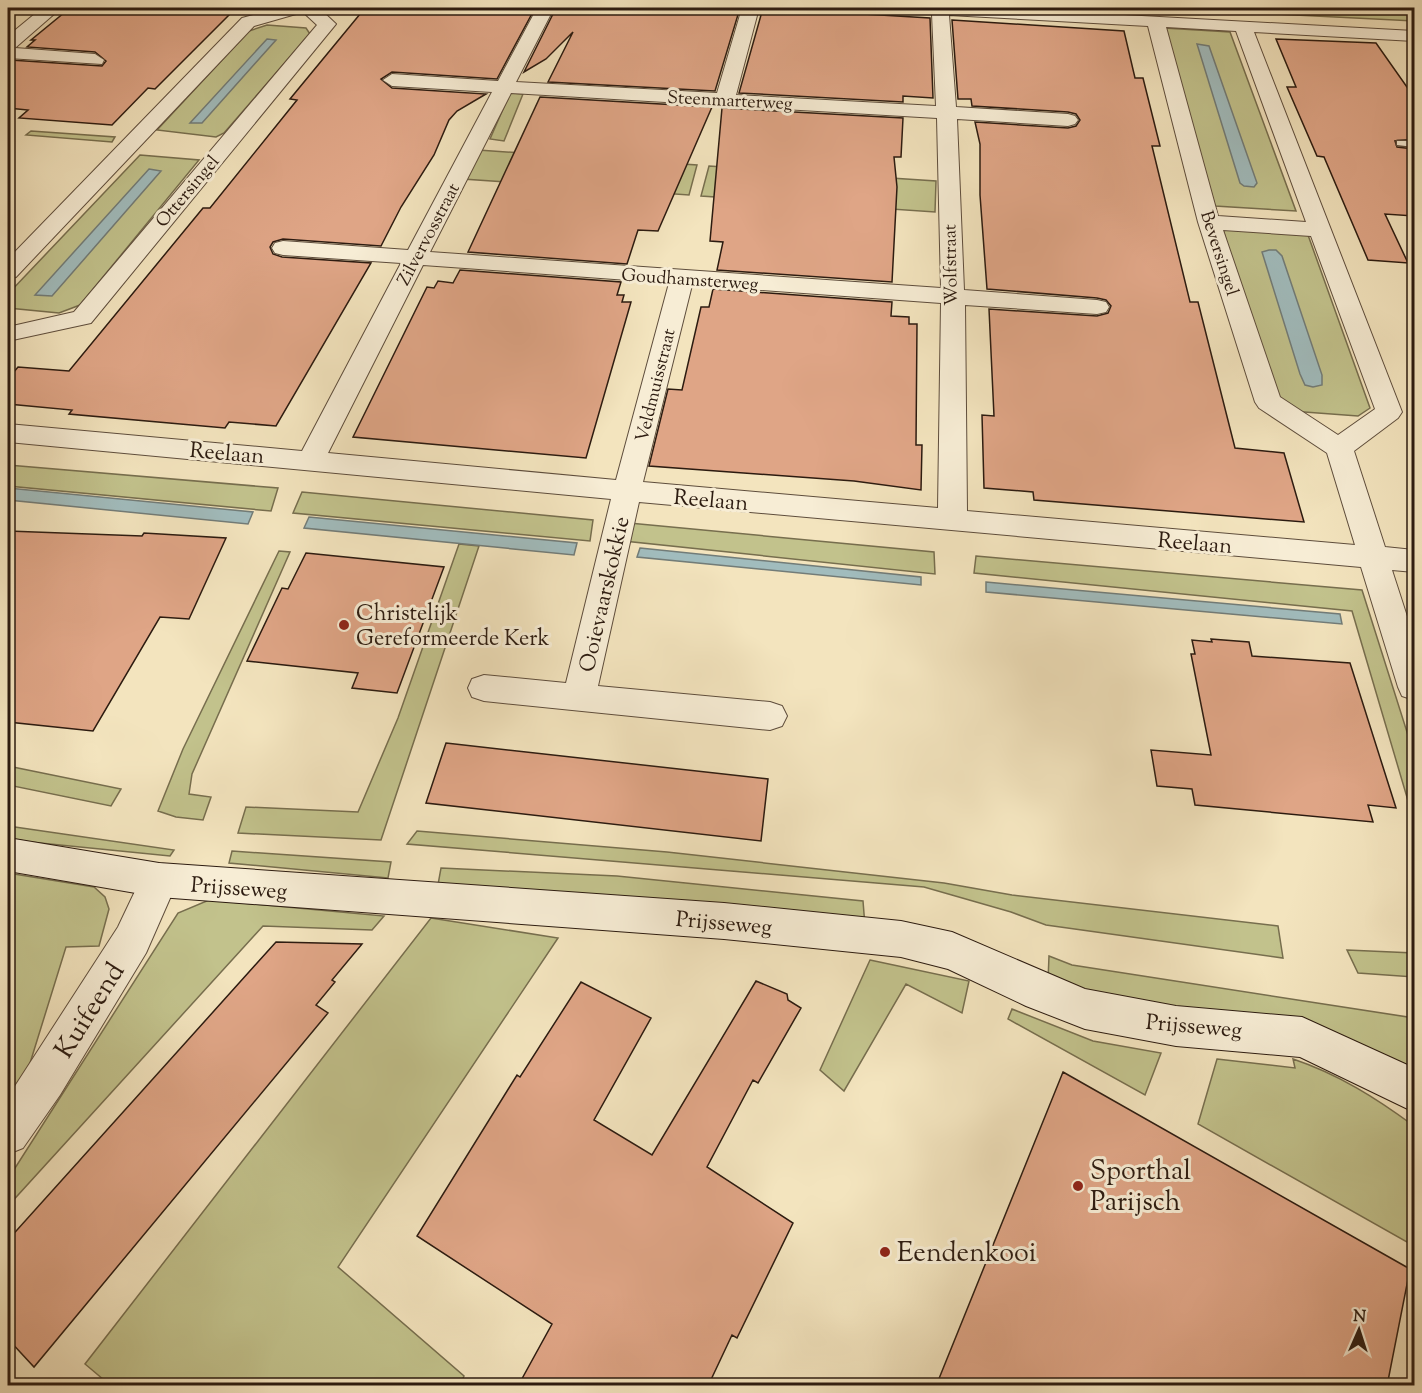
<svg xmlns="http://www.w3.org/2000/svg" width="1422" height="1393" viewBox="0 0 1422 1393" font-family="'Sorts Mill Goudy',serif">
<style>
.green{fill:#c2c28c;stroke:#776e4e;stroke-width:1.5}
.water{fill:#a1bcbd;stroke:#727c78;stroke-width:1.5}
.building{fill:#dfa586;stroke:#2c1b10;stroke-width:1.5}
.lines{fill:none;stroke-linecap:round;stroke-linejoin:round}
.lane-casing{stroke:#5e4d3c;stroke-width:3}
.street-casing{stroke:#5e4d3c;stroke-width:2}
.secondary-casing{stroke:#2c1b10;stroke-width:2}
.lane{fill:#f7edd5;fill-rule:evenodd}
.street{fill:#f7edd5;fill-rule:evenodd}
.secondary{fill:#f7edd5;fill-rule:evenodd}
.poi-dot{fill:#8f2418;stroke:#f7edd5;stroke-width:2}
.labels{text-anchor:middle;stroke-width:6;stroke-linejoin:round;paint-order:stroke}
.far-street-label{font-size:18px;fill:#2c1b10;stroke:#f7edd5}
.street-label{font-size:22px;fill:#2c1b10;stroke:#f7edd5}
.poi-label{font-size:22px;fill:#2c1b10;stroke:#f7edd5;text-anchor:start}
.near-street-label{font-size:27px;fill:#2c1b10;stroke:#f7edd5}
.near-poi-label{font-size:27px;fill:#2c1b10;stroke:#f7edd5;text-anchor:start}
</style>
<rect width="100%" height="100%" fill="#f3e4be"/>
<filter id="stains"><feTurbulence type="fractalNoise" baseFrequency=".00333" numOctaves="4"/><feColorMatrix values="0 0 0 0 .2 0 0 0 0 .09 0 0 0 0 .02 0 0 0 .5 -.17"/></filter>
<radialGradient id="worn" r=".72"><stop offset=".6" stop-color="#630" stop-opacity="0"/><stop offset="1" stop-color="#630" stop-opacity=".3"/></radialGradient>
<!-- green -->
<path class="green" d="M 1154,8 L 1412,8 L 1414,21 Z
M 267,25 L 306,28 L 310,34 L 224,133 L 216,137 L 157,130 L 249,31 Z
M 1164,28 L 1230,32 L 1296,211 L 1215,206 Z
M 510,93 L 523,94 L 504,141 L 490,139 Z
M 31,131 L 115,137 L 112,142 L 26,135 Z
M 478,150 L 697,165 L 689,195 L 463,179 Z
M 140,155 L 199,160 L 80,305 L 59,313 L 8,308 L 8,294 Z
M 709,166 L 936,181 L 935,212 L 701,196 Z
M 1223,229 L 1308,235 L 1370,408 L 1358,416 L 1291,411 L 1271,400 Z
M 8,465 L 278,488 L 271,511 L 8,486 Z
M 302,492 L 593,520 L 590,541 L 293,513 Z
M 629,523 L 934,552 L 935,574 L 624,541 Z
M 459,544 L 479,546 L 381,840 L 238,833 L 246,807 L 358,812 L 398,718 Z
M 279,551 L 290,552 L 192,774 L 189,794 L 211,797 L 203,820 L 176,817 L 158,811 L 183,749 Z
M 976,556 L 1362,590 L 1414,754 L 1414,821 L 1352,611 L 974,573 Z
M 8,766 L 121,789 L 111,806 L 8,785 Z
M 8,826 L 174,850 L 170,856 L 30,842 L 8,838 Z
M 417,831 L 667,852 L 944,883 L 1012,895 L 1278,926 L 1283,958 L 1046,925 L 1011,912 L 924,887 L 407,844 Z
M 232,851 L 391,862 L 388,878 L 229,863 Z
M 441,868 L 617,876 L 863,901 L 865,926 L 437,890 Z
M 8,873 L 94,887 L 105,897 L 109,909 L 99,946 L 66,947 L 22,1089 L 8,1098 Z
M 209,900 L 384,916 L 372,930 L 263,926 L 8,1206 L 8,1179 L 178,913 Z
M 431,918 L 558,938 L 338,1267 L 464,1376 L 460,1385 L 110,1385 L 85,1364 Z
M 1347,950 L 1414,953 L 1414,977 L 1358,973 Z
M 1049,956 L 1072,965 L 1414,1018 L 1414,1078 L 1335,1041 L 1166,1015 L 1048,981 Z
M 870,960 L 969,981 L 962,1013 L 906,984 L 844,1091 L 820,1070 Z
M 1012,1009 L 1093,1041 L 1161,1053 L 1145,1095 L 1008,1019 Z
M 1217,1059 L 1295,1068 L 1293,1059 C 1338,1074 1376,1098 1414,1126 L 1414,1246 L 1198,1124 Z"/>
<!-- water -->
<path class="water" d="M 267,39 L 276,40 L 202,123 L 190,123 Z
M 1197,44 L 1209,46 L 1257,183 L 1254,187 L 1244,186 L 1240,183 Z
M 149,169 L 161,171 L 52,296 L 35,295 Z
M 1269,250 L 1276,250 L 1282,256 L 1322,375 L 1322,385 L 1313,387 L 1305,385 L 1300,374 L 1262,252 Z
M 8,488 L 253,512 L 248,524 L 8,500 Z
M 309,517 L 577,543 L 574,555 L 304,528 Z
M 640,548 L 921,577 L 921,585 L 637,557 Z
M 986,582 L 1340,614 L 1342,624 L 986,592 Z"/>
<!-- building -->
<path class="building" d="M 70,8 L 236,8 L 155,89 L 148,88 L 112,125 L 19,118 L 28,110 L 8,108 L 8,63 L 10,60 L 102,66 L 106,61 L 95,52 L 27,47 L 35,40 L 31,40 Z
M 365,8 L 535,8 L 497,79 L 392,72 L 381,79 L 392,88 L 486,94 L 457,111 L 449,120 L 434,155 L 401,207 L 381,246 L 283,239 L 273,242 L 270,247 L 273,254 L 282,257 L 371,263 L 276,426 L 229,422 L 225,428 L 69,414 L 72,410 L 8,404 L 8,379 L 18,367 L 69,371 L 203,208 L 210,208 L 297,100 L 290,99 Z
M 556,8 L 740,8 L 715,91 L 548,82 L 573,32 L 546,59 L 524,72 Z
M 763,8 L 930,18 L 933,98 L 903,96 L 903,102 L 739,93 Z
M 952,20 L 1124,31 L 1135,78 L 1143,78 L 1160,146 L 1152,146 L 1190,302 L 1198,302 L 1235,448 L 1284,453 L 1304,522 L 1034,500 L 1033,492 L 984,488 L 982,415 L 994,416 L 989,309 L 1097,316 L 1108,313 L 1111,306 L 1106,300 L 1097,298 L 987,289 L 980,195 L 980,144 L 975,122 L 1068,128 L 1076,126 L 1080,120 L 1076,114 L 1068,112 L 972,106 L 971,99 L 958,99 Z
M 1276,39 L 1376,43 L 1414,97 L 1414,139 L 1395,141 L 1397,147 L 1414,149 L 1414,216 L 1385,214 L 1408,263 L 1368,260 L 1324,157 L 1317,156 L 1287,87 L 1296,87 Z
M 540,97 L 712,107 L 658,231 L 638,230 L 627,264 L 468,252 Z
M 722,108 L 903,118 L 901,157 L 894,157 L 897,187 L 892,282 L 717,270 L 723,242 L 710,241 Z
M 460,270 L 621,282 L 617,295 L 624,295 L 622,302 L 631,302 L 586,458 L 353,437 L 427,287 L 434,288 L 438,281 L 453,283 Z
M 713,289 L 892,302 L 891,316 L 909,317 L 909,324 L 917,324 L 916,445 L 922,445 L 921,490 L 854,481 L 649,466 L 668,389 L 682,390 L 701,307 L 709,307 Z
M 8,531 L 142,536 L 144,533 L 226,538 L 189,619 L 160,617 L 93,731 L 8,722 Z
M 306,553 L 444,567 L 397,693 L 352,688 L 358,673 L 247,661 L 282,588 L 288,589 Z
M 1211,639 L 1249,642 L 1252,656 L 1350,663 L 1396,808 L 1368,805 L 1373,822 L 1195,805 L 1192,789 L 1157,786 L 1151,750 L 1211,755 L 1191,654 L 1195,654 L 1192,640 L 1212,642 Z
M 446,743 L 768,779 L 761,841 L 426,803 Z
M 276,942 L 362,944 L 332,980 L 335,982 L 316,1005 L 328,1013 L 34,1367 L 8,1339 L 8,1240 Z
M 756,981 L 787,994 L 788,1000 L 801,1008 L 758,1083 L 753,1080 L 707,1167 L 793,1223 L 737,1338 L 732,1335 L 708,1386 L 518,1386 L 552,1324 L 417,1236 L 517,1075 L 520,1077 L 581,982 L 651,1018 L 594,1120 L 652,1155 Z
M 1063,1072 L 1410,1269 L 1387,1386 L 936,1386 Z"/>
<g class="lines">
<defs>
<path id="lane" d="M 1397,141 L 1414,141 L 1414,147 L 1397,145 Z"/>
<path id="street" d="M 42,8 L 61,8 L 15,48 L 95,54 L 104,60 L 102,64 L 8,58 L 8,36 Z
M 280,8 L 319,8 L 336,24 L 91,323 L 8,341 L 8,327 L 74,312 L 317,25 L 303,12 L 254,26 L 16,277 L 8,279 L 8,259 L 242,18 Z
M 537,8 L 554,8 L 516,82 L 717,93 L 742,8 L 759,8 L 736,95 L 936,106 L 932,14 L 908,12 L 906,8 L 999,8 L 1414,31 L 1414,41 L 1254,32 L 1402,412 L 1398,418 L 1354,451 L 1385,547 L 1414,550 L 1414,572 L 1392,570 L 1414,638 L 1414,700 L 1402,696 L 1398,687 L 1361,567 L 639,502 L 598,686 L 770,702 L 782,706 L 787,716 L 782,726 L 770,730 L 484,701 L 472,697 L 468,688 L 472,679 L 484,675 L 566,683 L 611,499 L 8,442 L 8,424 L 302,451 L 401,263 L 283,255 L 275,253 L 272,248 L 275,243 L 283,241 L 408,250 L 492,92 L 392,86 L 383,80 L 392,74 L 498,81 ZM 949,15 L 1148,26 L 1198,222 L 1255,402 L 1259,408 L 1327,453 L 1355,545 L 967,511 L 965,305 L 1097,314 L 1106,312 L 1109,307 L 1106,302 L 1097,300 L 964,290 L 957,119 L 1068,126 L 1075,124 L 1078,120 L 1075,116 L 1068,114 L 956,107 ZM 1166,27 L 1236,31 L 1306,222 L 1218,216 ZM 511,93 L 937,118 L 941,288 L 430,252 ZM 1223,230 L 1311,236 L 1375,409 L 1338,435 L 1280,397 ZM 423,265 L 669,283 L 616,480 L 328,453 ZM 692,285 L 941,303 L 938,508 L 643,482 Z
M 159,863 L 172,868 L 178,880 L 146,953 L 60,1095 L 23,1148 L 8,1154 L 8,1097 L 118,927 L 146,868 Z"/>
<path id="secondary" d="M 8,838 L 159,863 L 724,903 L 901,921 L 952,932 L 1085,989 L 1176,1006 L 1302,1017 L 1414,1068 L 1414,1112 L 1300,1057 L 1176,1046 L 1085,1029 L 1026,1006 L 948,969 L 901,957 L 724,939 L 159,897 L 8,871 Z"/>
</defs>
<!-- lane casing -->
<use href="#lane" class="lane-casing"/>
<!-- street casing -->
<use href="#street" class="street-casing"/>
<!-- secondary casing -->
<use href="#secondary" class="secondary-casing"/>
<!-- lane -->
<use href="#lane" class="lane"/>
<!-- street -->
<use href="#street" class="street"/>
<!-- secondary -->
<use href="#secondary" class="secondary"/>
</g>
<!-- markers -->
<g class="poi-dot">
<circle cx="344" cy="625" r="6"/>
<circle cx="1078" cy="1186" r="6"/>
<circle cx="885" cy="1252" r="6"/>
</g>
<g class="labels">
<!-- far-street labels -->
<g class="far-street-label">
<text transform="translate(730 100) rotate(3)" y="6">Steenmarterweg</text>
<text transform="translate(187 191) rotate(-50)" y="6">Ottersingel</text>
<text transform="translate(428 234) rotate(-62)" y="6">Zilvervosstraat</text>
<text transform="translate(1220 253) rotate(72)" y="6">Beversingel</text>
<text transform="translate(950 265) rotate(-91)" y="6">Wolfstraat</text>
<text transform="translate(690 279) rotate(4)" y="6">Goudhamsterweg</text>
<text transform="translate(655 385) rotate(-76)" y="6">Veldmuisstraat</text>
</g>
<!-- street labels -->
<g class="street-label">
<text transform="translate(227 452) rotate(5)" y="8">Reelaan</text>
<text transform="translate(711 499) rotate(5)" y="8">Reelaan</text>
<text transform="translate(1195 542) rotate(5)" y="8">Reelaan</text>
<text transform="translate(603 594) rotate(-77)" y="8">Ooievaarskokkie</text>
<text transform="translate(239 887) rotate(4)" y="8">Prijsseweg</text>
<text transform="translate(724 922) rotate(5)" y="8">Prijsseweg</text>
<text transform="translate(1194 1025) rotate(5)" y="8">Prijsseweg</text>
</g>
<!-- poi labels -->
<g class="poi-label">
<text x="356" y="620">Christelijk<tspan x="356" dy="25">Gereformeerde Kerk</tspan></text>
</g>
<!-- near-street labels -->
<g class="near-street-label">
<text transform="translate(89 1010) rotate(-58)" y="9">Kuifeend</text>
</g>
<!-- near-poi labels -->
<g class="near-poi-label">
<text x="1090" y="1179">Sporthal<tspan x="1090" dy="31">Parijsch</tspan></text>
<text x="897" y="1261">Eendenkooi</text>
</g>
</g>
<!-- margin -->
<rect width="1422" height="1393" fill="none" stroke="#f3e4be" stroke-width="30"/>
<rect x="9" y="9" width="1404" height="1375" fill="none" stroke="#2c1b10" stroke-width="3"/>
<rect x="15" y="15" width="1392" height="1363" fill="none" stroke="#2c1b10" stroke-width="1.5"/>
<!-- north arrow -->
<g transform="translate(1359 1330) rotate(3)" stroke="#f7edd5" stroke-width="4.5" paint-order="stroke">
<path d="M0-4.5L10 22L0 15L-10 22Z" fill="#2c1b10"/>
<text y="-9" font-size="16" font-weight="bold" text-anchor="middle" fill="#2c1b10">N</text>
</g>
<rect width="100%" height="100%" filter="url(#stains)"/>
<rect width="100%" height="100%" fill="url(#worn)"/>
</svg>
